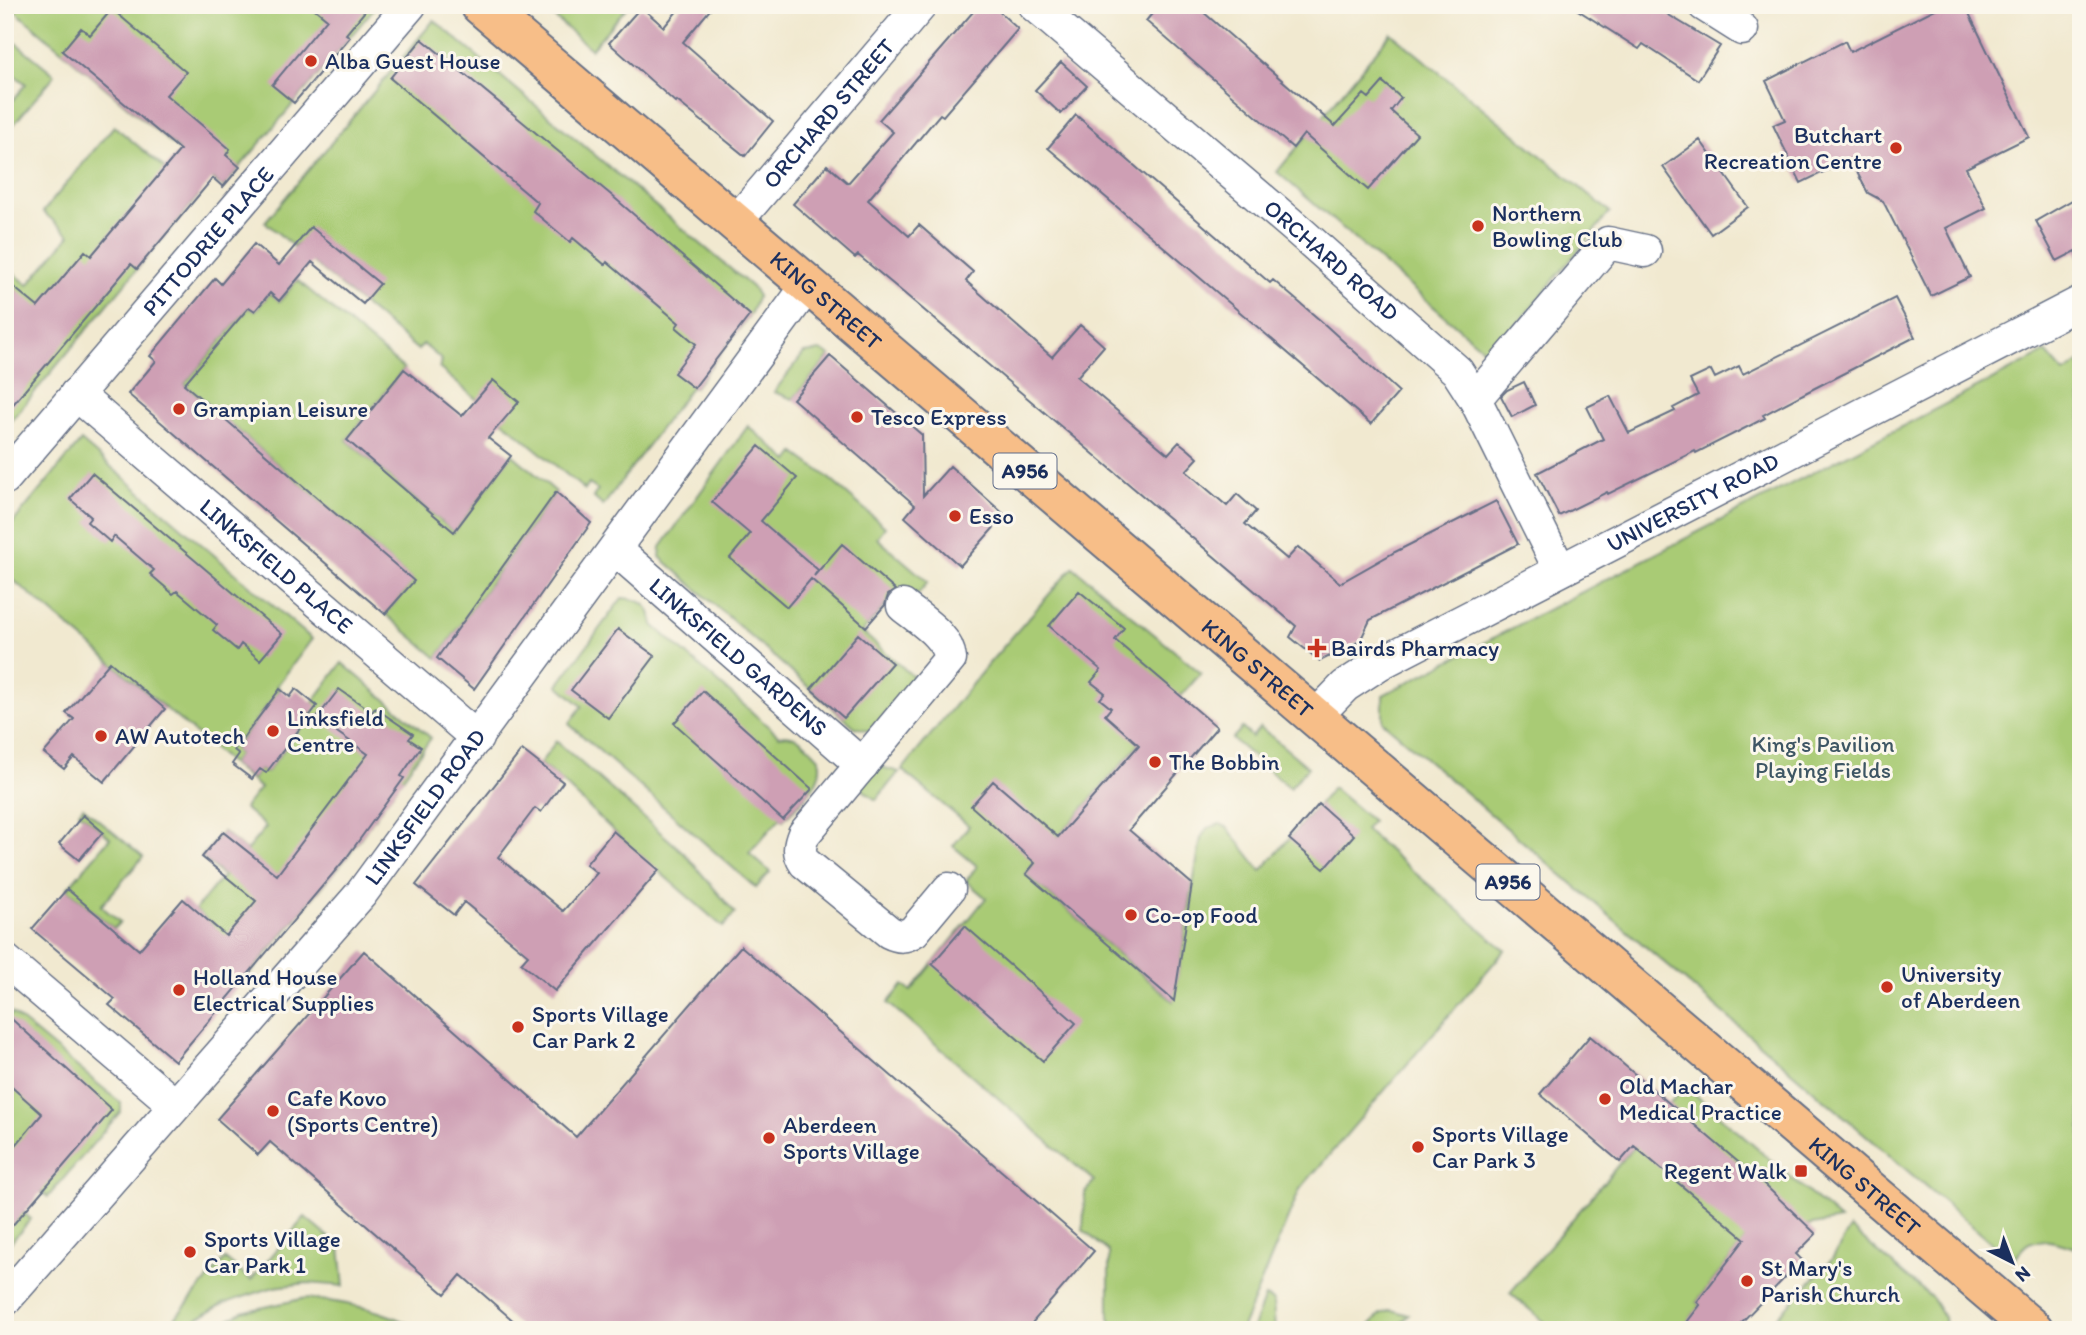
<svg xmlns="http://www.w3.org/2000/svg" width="2086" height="1335" viewBox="0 0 2086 1335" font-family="Itim,sans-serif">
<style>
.green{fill:#a9cb74;stroke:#627d69;stroke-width:2}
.building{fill:#ce9fb4}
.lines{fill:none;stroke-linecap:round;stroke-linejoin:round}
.minor-casing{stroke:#667086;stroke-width:35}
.major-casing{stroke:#667086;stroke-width:42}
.minor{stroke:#fff;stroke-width:32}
.major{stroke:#f7be88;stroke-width:38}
.poi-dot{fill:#c8321e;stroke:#fbf7ec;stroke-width:2.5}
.labels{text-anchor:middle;stroke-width:6;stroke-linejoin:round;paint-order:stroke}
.shield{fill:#fbf7ec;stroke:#5e6b89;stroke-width:2}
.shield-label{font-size:21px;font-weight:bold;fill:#1b2f5e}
.poi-label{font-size:23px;fill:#1b2f5e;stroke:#fbf7ec;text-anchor:start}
.street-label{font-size:23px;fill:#1b2f5e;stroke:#fbf7ec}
.park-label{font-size:23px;fill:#3e5664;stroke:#fbf7ec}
</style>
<rect width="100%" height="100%" fill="#fbf7ec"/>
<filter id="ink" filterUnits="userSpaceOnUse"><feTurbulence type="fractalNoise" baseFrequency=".0143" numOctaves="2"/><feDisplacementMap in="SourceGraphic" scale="14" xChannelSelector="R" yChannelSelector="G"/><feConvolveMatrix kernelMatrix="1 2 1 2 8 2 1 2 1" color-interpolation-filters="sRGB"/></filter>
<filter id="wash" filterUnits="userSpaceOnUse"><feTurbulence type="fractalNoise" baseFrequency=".00686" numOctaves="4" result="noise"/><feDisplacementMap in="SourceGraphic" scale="28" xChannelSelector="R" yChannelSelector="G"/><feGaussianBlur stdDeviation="1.57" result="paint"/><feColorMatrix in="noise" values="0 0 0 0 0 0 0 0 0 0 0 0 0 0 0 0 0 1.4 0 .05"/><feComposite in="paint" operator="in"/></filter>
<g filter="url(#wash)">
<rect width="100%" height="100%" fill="#f1e9d0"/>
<!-- green -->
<path class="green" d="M 8,5 L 377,5 L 223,187 Z
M 540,5 L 629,5 L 591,49 Z
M 434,20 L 752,287 L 758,296 L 750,315 L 694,388 L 691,387 L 603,506 L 593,497 L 598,490 L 589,484 L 585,490 L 439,368 L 442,360 L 423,344 L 418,350 L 314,263 L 297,244 L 294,247 L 265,222 Z
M 1391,33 L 1610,212 L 1491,356 L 1277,172 Z
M 5,34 L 55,75 L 5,135 L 5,110 L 26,84 L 13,74 L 5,83 Z
M 114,126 L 198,196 L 9,423 L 5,424 L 5,278 L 11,271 L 28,285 L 70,235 L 43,212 Z
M 297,280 L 404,369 L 347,440 L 454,532 L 512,454 L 556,492 L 437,658 L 385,614 L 413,581 L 184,384 L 249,307 L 255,311 L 270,293 L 280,301 Z
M 822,351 L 830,356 L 793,399 L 774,392 L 804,353 Z
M 2046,352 L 2064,373 L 2081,362 L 2081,1250 C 2066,1245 2044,1236 2029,1243 C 2023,1246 2017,1255 2013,1261 L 1383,722 L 1383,695 Z
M 748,426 L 789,461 L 795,453 L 824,474 L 885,527 L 877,538 L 928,582 L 910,603 L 897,592 L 862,632 L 916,679 L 873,728 L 868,731 L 855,727 L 844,718 L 660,557 L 661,547 Z
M 81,441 L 312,639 L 277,686 L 280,689 L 234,749 L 239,754 L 232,764 L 252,779 L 260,769 L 266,773 L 311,714 L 307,710 L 342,663 L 431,738 L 347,857 L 249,975 L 204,937 L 213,925 L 195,910 L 223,876 L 202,857 L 223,832 L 246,851 L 266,827 L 244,808 L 260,788 L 5,573 L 5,532 Z
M 1073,567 L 1201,673 L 1026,874 L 1173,1001 L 1201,838 L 1207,828 L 1220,824 L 1227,827 L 1261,871 L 1333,788 L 1372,821 L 1365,830 L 1505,950 L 1300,1189 L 1241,1330 L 1113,1330 L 1109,1317 L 1109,1252 L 1083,1230 L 1085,1193 L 1094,1181 L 888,1003 L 903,985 L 911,991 L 986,898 L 966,881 L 977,866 L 953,846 L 969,826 L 902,770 L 985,668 Z
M 622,598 C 642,599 651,605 653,625 L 779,736 C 797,732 808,746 819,758 C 826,784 798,804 783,820 L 780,818 L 749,853 L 770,872 L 756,888 L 569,724 L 582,706 L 558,685 Z
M 1260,727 L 1308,767 L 1290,788 L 1232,739 L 1242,728 L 1252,737 Z
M 556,741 L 684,853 L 735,913 L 723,927 L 624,841 L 558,778 L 540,764 Z
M 878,766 L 899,772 L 876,800 L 858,786 Z
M 83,807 L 143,857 L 101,906 L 120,922 L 114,929 L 67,889 L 110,838 L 79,812 Z
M 12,1013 L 121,1103 L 121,1111 L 48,1197 L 5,1165 L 5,1021 Z
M 1685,1086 L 1840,1220 L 1807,1226 L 1759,1222 L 1697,1302 L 1700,1305 L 1682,1330 L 1554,1330 L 1510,1293 Z
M 5,1197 L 31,1219 L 5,1249 Z
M 305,1217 L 340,1247 L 344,1286 L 307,1283 L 274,1287 L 225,1303 L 196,1319 L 183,1330 L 165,1330 L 225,1259 L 251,1280 Z
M 1850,1228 L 1933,1299 L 1944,1317 L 1945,1330 L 1765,1330 L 1833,1258 Z
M 1265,1297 L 1273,1301 L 1275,1330 L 1252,1330 Z
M 306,1298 C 346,1303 385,1309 420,1330 L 210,1330 L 242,1312 Z
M 1391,1310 L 1409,1315 L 1395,1330 L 1366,1330 L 1380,1314 Z"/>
<g id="blocks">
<!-- building -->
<path class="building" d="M 310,5 L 370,5 L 346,34 L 350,37 L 294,103 L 272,85 L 327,19 Z
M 682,5 L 714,5 L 683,42 L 773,121 L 745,156 L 677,101 L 676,103 L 609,43 L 641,7 L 664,27 Z
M 979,5 L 992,5 L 1018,29 L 943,116 L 940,114 L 868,200 L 909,236 L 919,225 L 973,272 L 966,281 L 1052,357 L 1080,325 L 1092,335 L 1104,346 L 1077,377 L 1168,454 L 1179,442 L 1189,450 L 1198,458 L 1186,471 L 1227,506 L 1237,494 L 1256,511 L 1245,524 L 1287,559 L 1298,547 L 1340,583 L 1395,552 L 1496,501 L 1518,544 L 1370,620 L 1360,641 L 1320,661 L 1290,637 L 1296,626 L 905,294 L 858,255 L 855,258 L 793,204 L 827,165 L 848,183 L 893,132 L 879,120 Z
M 1159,5 L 1195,5 L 1335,126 L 1364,94 L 1369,98 L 1383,82 L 1401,98 L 1391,111 L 1417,134 L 1368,190 L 1304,134 L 1293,148 L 1146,21 Z
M 1570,5 L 1652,5 L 1720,46 L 1698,80 L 1643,44 L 1639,49 Z
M 1943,5 L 1965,5 L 2029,137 L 1966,168 L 1986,208 L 1946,228 L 1970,277 L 1931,296 L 1883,201 L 1868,193 L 1850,159 L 1801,183 L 1773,125 L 1785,120 L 1766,81 L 1845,41 L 1850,52 Z
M 112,9 L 186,72 L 166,95 L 230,149 L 226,155 L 240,167 L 223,187 L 213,178 L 137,269 L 131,264 L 5,414 L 5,280 L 38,307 L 85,251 L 91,256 L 180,150 L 62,51 L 81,28 L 90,35 Z
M 422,39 L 610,194 L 750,315 L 694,388 L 674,373 L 696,344 L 676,327 L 679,323 L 607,262 L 605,265 L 573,238 L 570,242 L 533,211 L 538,203 L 390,78 Z
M 1061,62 L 1087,86 L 1061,114 L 1035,90 Z
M 1076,115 L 1270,283 L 1273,280 L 1321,321 L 1399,392 L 1371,424 L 1048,148 Z
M 1700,140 L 1748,207 L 1711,234 L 1663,167 Z
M 2081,195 L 2081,260 L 2076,251 L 2057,261 L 2036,221 Z
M 311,227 L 380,284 L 363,304 L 312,262 L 279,301 L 270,293 L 255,311 L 249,307 L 184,384 L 414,581 L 385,614 L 128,394 L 156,361 L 150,356 L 215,278 L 221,284 L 254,244 L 279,265 Z
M 1895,298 L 1915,337 L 1809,391 L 1763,415 L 1765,418 L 1696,453 L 1695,451 L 1608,494 L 1607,492 L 1559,516 L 1537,473 L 1603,439 L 1587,407 L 1610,396 L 1629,433 L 1675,411 L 1673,408 L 1698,395 L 1690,380 L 1711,370 L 1715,378 L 1739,366 L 1743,374 Z
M 830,356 L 922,435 L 923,496 L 950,466 L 1005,515 L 960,566 L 905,517 L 915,505 L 793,399 Z
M 404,369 L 462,416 L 493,380 L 519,402 L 488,438 L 511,456 L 454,532 L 347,440 Z
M 1524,382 L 1535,405 L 1512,417 L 1501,396 L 1507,390 Z
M 759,446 L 797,478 L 761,521 L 818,570 L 814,576 L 842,544 L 895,590 L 888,595 L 885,605 L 866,627 L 811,579 L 787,607 L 730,558 L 750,534 L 712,502 Z
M 92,473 L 282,634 L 260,660 L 241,644 L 237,650 L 213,630 L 217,625 L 177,591 L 173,594 L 150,574 L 154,570 L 114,536 L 110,542 L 87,522 L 91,517 L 70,499 Z
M 556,492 L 591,523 L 474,689 L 437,658 Z
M 1079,591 L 1124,628 L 1115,640 L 1217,727 L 1129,830 L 1192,884 L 1174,1001 L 1026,874 L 1035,863 L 971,806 L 993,781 L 1058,837 L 1139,745 L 1105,715 L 1111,708 L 1100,699 L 1105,693 L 1091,682 L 1101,670 L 1049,626 Z
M 618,629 L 655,656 L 608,718 L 571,690 Z
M 858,634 L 892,663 L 844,718 L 811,689 Z
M 110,662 L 165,709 L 104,782 L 74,757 L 64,769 L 44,753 L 74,719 L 66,713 Z
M 280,689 L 290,697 L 296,689 L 317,706 L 266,773 L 260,769 L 252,779 L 232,764 L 239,754 L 234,750 Z
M 339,689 L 372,712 L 375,708 L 413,734 L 409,739 L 421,747 L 401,776 L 404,778 L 347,857 L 175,1061 L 109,1005 L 115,999 L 32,929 L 67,889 L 139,950 L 183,899 L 226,936 L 256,901 L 202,857 L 223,832 L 277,875 L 368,754 L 317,718 Z
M 703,691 L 812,789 L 783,820 L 674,723 Z
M 522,750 L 563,782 L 541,812 L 535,808 L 498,857 L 563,911 L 597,873 L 586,864 L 613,831 L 659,870 L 555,991 L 521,963 L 528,955 L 464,902 L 454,915 L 416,885 Z
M 1319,804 L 1354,835 L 1324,869 L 1289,839 Z
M 83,815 L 103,832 L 79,860 L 59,844 Z
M 965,926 L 1076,1023 L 1043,1061 L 932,964 Z
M 741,946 L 1094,1251 L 1026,1330 L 524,1330 L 461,1275 L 445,1294 L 270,1142 L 258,1155 L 217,1119 L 364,951 L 576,1137 Z
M 5,1013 L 112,1110 L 5,1234 L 5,1158 L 42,1114 L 5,1081 Z
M 1590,1036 L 1764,1184 L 1816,1234 L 1796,1254 L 1802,1260 L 1734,1330 L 1681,1330 L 1700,1305 L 1697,1302 L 1745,1239 L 1634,1146 L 1620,1162 L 1540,1094 Z"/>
</g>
</g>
<g filter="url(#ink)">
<use href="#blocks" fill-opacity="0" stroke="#667086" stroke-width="2"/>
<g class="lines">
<defs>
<g id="minor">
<path id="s1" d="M 1034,5 L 1298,230 L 1457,371 L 1475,399 L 1560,570"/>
<path d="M 1704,5 L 1742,29"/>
<path id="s2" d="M 735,223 L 921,5"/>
<path id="s3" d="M 76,394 L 477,738"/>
<path d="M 1475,399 L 1608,243 L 1645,251"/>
<path id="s4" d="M 5,478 L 410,5"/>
<path id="s5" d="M 615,549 L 862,765"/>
<path d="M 903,606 C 920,620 948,636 950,659 L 804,834 C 799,846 798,853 805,863 L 889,932 C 899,937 905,937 914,931 L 949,889"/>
<path id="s6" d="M 1314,718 L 1345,686 L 1379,664 L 2081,302"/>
<path d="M 5,960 L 175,1105"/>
<path id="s7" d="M 5,1300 L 361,894 L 808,285"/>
</g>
<g id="major">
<path id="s8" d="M 480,5 L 2034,1330"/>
</g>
</defs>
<!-- minor casing -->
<use href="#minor" class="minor-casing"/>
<!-- major casing -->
<use href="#major" class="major-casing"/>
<!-- minor -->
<use href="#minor" class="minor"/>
<!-- major -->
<use href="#major" class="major"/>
</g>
</g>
<!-- markers -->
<g class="poi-dot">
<circle cx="311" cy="61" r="7"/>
<circle cx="1896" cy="148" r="7"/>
<circle cx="1478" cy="226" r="7"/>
<circle cx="179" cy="409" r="7"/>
<circle cx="857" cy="417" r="7"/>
<circle cx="955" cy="516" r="7"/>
<path d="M1313.5 637.5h7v7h7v7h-7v7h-7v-7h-7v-7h7z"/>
<circle cx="273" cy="731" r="7"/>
<circle cx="101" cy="736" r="7"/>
<circle cx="1155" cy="762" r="7"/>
<circle cx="1131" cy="915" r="7"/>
<circle cx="1887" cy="987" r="7"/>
<circle cx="179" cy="990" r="7"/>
<circle cx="518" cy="1027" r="7"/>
<circle cx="1605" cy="1099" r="7"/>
<circle cx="273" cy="1111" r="7"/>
<circle cx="769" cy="1138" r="7"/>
<circle cx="1418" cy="1147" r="7"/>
<rect x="1794" y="1164" width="14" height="14" rx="3.5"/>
<circle cx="190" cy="1252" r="7"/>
<circle cx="1747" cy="1281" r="7"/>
</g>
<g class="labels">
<!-- shield labels -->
<g class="shield">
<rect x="993.5" y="453.5" width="63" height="35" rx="5"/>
<rect x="1476.5" y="864.5" width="63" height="35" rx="5"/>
</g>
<g class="shield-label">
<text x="1025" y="478">A956</text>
<text x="1508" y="889">A956</text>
</g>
<!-- poi labels -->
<g class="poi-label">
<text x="325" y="69">Alba Guest House</text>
<text x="1882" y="143" text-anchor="end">Butchart<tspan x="1882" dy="26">Recreation Centre</tspan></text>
<text x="1492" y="221">Northern<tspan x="1492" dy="26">Bowling Club</tspan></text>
<text x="193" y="417">Grampian Leisure</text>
<text x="871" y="425">Tesco Express</text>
<text x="969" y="524">Esso</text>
<text x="1331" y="656">Bairds Pharmacy</text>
<text x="287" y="726">Linksfield<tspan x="287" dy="26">Centre</tspan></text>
<text x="115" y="744">AW Autotech</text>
<text x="1169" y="770">The Bobbin</text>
<text x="1145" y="923">Co-op Food</text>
<text x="1901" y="982">University<tspan x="1901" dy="26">of Aberdeen</tspan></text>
<text x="193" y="985">Holland House<tspan x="193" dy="26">Electrical Supplies</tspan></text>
<text x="532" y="1022">Sports Village<tspan x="532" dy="26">Car Park 2</tspan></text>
<text x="1619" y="1094">Old Machar<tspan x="1619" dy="26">Medical Practice</tspan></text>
<text x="287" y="1106">Cafe Kovo<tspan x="287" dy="26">(Sports Centre)</tspan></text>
<text x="783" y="1133">Aberdeen<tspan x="783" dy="26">Sports Village</tspan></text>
<text x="1432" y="1142">Sports Village<tspan x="1432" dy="26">Car Park 3</tspan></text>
<text x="1787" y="1179" text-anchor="end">Regent Walk</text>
<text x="204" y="1247">Sports Village<tspan x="204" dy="26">Car Park 1</tspan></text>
<text x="1761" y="1276">St Mary's<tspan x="1761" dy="26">Parish Church</tspan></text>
</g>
<!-- street labels -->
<g class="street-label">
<text dy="8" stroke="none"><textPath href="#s2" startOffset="144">ORCHARD STREET</textPath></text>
<text dy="8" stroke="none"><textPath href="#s4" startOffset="312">PITTODRIE PLACE</textPath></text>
<text dy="8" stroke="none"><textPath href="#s1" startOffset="392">ORCHARD ROAD</textPath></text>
<text dy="8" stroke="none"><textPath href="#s8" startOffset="455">KING STREET</textPath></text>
<text dy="8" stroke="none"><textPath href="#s6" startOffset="438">UNIVERSITY ROAD</textPath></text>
<text dy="8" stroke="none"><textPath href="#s3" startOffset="264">LINKSFIELD PLACE</textPath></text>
<text dy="8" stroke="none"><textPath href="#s5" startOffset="164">LINKSFIELD GARDENS</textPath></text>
<text dy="8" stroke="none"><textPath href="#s8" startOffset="1022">KING STREET</textPath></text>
<text dy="8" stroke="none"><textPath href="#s7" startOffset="648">LINKSFIELD ROAD</textPath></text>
<text dy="8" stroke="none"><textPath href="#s8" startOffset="1820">KING STREET</textPath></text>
</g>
<!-- park labels -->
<g class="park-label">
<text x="1823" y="752">King's Pavilion<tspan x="1823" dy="26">Playing Fields</tspan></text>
</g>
</g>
<!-- margin -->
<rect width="2086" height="1335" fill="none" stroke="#fbf7ec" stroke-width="28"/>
<!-- north arrow -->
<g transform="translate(2012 1262) rotate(138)" stroke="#fbf7ec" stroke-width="5" paint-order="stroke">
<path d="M0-5L12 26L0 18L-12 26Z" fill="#1b2f5e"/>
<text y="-10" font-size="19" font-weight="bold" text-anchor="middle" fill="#1b2f5e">N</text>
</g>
</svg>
